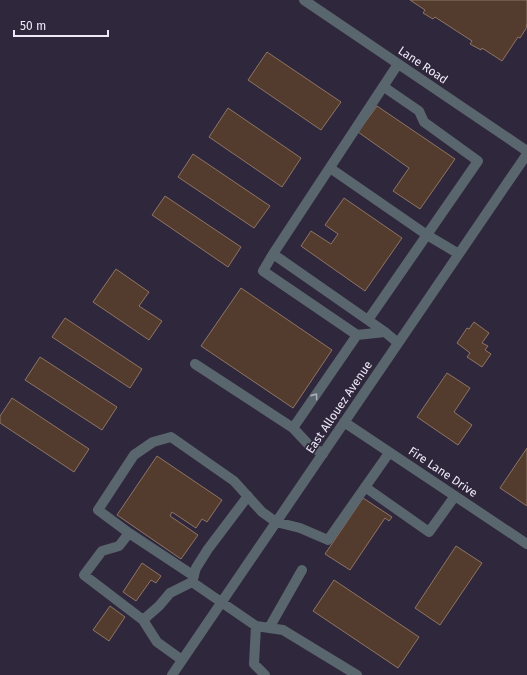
<svg xmlns="http://www.w3.org/2000/svg" width="527" height="675" viewBox="0 0 527 675" font-family="'Fira Sans',sans-serif">
<style>
.building{fill:#533c2e;stroke:#8e7464}
.lines{fill:none;stroke-linecap:round;stroke-linejoin:round}
.minor{stroke:#5a666d;stroke-width:10}
.oneway{stroke:#abaeb9}
.labels{text-anchor:middle;stroke-width:3.5;stroke-linejoin:round;paint-order:stroke}
.street-label{font-size:12px;fill:#eee9f8;stroke:#2f273c}
</style>
<rect width="100%" height="100%" fill="#2f273c"/>
<!-- building -->
<path class="building" d="M 410,0 L 527,0 L 527,24 L 526,26 L 527,27 L 520,38 L 518,37 L 502,61 L 482,48 L 481,50 L 470,44 L 472,41 L 435,17 L 433,19 L 423,13 L 425,10 Z
M 267,52 L 341,102 L 321,130 L 248,80 Z
M 377,106 L 455,159 L 420,209 L 393,191 L 409,168 L 358,132 Z
M 228,108 L 301,158 L 282,187 L 209,137 Z
M 193,154 L 270,206 L 254,228 L 178,177 Z
M 165,196 L 241,247 L 228,267 L 152,215 Z
M 344,198 L 402,238 L 365,291 L 301,246 L 311,231 L 331,244 L 338,234 L 325,225 Z
M 116,269 L 149,292 L 139,306 L 162,321 L 149,340 L 93,302 Z
M 241,288 L 332,350 L 293,408 L 201,346 Z
M 65,318 L 142,369 L 130,388 L 52,337 Z
M 474,322 L 489,333 L 482,343 L 488,346 L 485,350 L 491,354 L 482,367 L 467,357 L 470,353 L 457,343 L 467,328 L 469,329 Z
M 40,357 L 117,407 L 102,430 L 25,380 Z
M 447,373 L 470,388 L 454,412 L 472,425 L 458,445 L 417,417 Z
M 12,398 L 89,449 L 74,472 L 0,423 L 0,416 Z
M 527,448 L 527,506 L 500,488 Z
M 157,456 L 222,500 L 207,522 L 202,519 L 196,528 L 172,512 L 170,516 L 198,535 L 181,559 L 117,515 Z
M 363,498 L 392,517 L 389,521 L 385,518 L 350,570 L 325,554 Z
M 456,546 L 482,563 L 440,625 L 415,608 Z
M 142,563 L 161,576 L 156,583 L 151,580 L 136,601 L 123,592 Z
M 334,580 L 419,637 L 398,668 L 313,611 Z
M 110,606 L 125,617 L 109,641 L 93,630 Z"/>
<g class="lines">
<!-- minor -->
<path class="minor" d="M 304,0 L 527,151
M 330,168 L 427,235 L 459,254
M 273,254 L 263,271 L 357,335 L 385,332
M 368,320 L 478,161 L 424,122 L 419,111 L 384,87
M 398,343 L 385,332 L 273,254 L 398,64
M 195,364 L 293,428 L 308,444 L 323,454
M 344,422 L 527,544
M 293,428 L 357,335
M 365,487 L 429,532 L 455,496
M 248,496 L 208,549 L 196,568 L 192,582 L 256,626 L 283,630 L 357,675
M 129,533 L 194,576
M 143,620 L 159,606 L 170,593 L 192,582
M 256,626 L 254,664 L 265,675
M 269,628 L 302,570
M 182,660 L 157,642 L 143,620 L 84,575 L 102,551 L 119,546 L 129,533 L 98,510 L 134,455 L 153,442 L 171,437 L 234,481 L 262,512 L 276,522 L 300,528 L 328,540 L 389,453
M 172,675 L 527,154"/>
</g>
<!-- one-way arrows -->
<defs><path id="oneway-chevron" d="M-2-3.5L2.5 0L-2 3.5" fill="none" stroke-width="1.6" stroke-linecap="round" stroke-linejoin="round"/></defs>
<use class="oneway" href="#oneway-chevron" transform="translate(315 396) rotate(-55)"/>
<g class="labels">
<!-- street labels -->
<g class="street-label">
<text transform="translate(423 65) rotate(34)" y="4">Lane Road</text>
<text transform="translate(339 407) rotate(-56)" y="4">East Allouez Avenue</text>
<text transform="translate(443 472) rotate(34)" y="4">Fire Lane Drive</text>
</g>
</g>
<!-- scale -->
<path d="M14 30v6h94v-6" fill="none" stroke="#eee9f8" stroke-width="2"/>
<text x="20" y="30" font-size="12" fill="#eee9f8" stroke="#2f273c" stroke-width="3" paint-order="stroke">50 m</text>
</svg>
